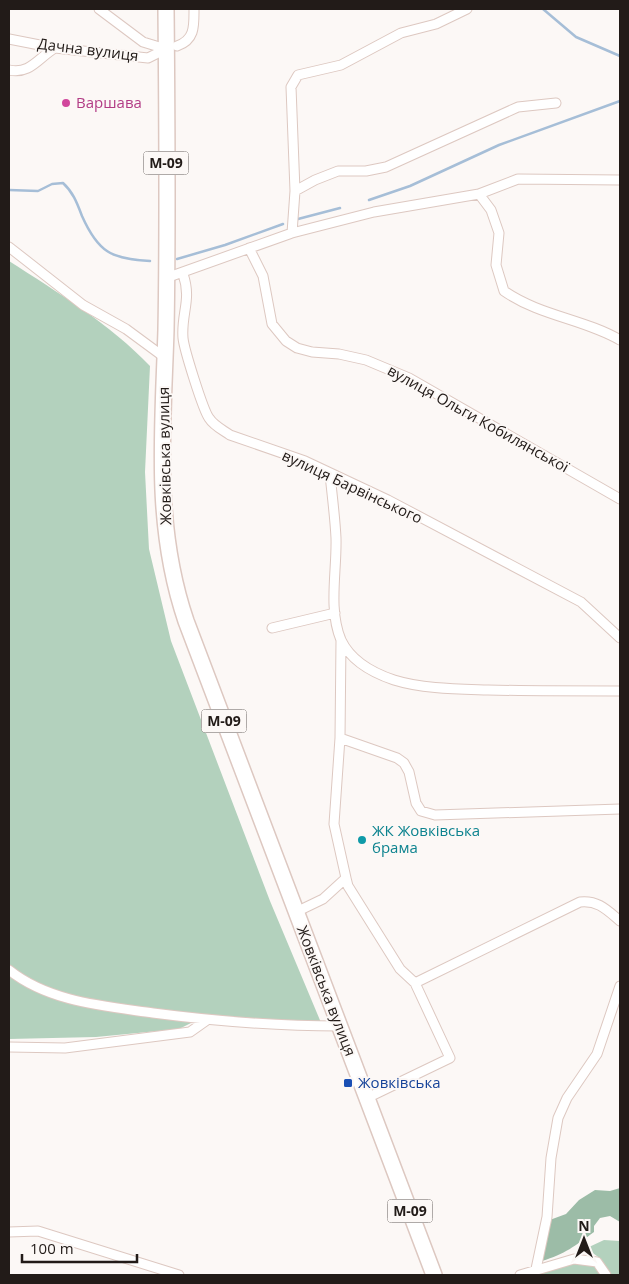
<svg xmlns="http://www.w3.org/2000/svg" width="629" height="1284" viewBox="0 0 629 1284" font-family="'Open Sans',sans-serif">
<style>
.green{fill:#b3d1bd}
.forest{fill:#9cbca7}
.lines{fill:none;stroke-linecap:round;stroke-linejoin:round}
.stream{stroke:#a6bed7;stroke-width:2.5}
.minor-casing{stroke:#ddc8c1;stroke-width:11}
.trunk-casing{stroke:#ddc8c1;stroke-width:18}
.minor{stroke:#fff;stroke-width:9}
.trunk{stroke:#fff;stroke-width:15}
.hotel-dot{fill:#d1479c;stroke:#fcf8f6;stroke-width:2}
.culture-dot{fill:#0f9aa8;stroke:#fcf8f6;stroke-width:2}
.transit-dot{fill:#1a4fb4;stroke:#fcf8f6;stroke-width:2}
.labels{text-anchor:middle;stroke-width:4;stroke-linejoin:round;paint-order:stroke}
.shield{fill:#fcf8f6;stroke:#635d5b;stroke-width:1}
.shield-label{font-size:14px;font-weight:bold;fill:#221b18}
.street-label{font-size:15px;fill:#221b18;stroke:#fcf8f6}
.hotel-label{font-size:15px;fill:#b23c85;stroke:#fcf8f6;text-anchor:start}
.culture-label{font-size:15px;fill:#0d838f;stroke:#fcf8f6;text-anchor:start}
.transit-label{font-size:15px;fill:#164399;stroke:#fcf8f6;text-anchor:start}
</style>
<rect width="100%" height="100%" fill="#fcf8f6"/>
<!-- green -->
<path class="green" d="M 9,261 C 57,292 110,324 150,366 L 145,472 L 149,549 L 171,641 L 270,901 L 322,1025 L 205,1016 L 179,1029 L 96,1037 L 9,1039 Z
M 604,1240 L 620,1241 L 620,1275 L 610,1275 L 601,1259 L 590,1251 L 589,1247 Z
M 582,1262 L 596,1265 L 602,1275 L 538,1275 L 567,1265 Z"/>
<!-- forest -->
<path class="forest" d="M 620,1188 L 620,1222 L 610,1216 L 600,1218 L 594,1226 L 594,1232 C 575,1246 565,1254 542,1261 L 547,1221 L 566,1214 L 579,1200 L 595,1190 L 610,1191 Z"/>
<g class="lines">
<!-- stream -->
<path class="stream" d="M 543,9 L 576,37 L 620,56
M 9,190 L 38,191 L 52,184 L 63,183 C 73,192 77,203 82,216 C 98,252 111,259 150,261
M 369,200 L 410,186 L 499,145 L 620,101
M 298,219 L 340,208
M 177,259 L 225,245 L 283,224"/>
<defs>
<path id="minor" d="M 99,9 L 143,42 L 166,49
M 9,39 L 55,48 L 148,58 L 166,49
M 177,46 C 195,40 194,26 194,9
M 9,70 C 30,75 39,57 55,48
M 295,191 L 315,180 L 338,171 L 366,171 L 386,167 L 518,107 L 556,103
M 479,194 L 491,210 L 499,233 L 496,265 L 504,291 C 540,316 584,319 620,340
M 292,233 L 295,191 L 291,87 L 298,75 L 341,65 L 401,33 L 436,24 L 467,9
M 9,247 L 83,305 L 126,329 L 164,357
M 249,248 L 263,276 L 272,324 L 286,341 L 297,348 L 312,352 L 339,354 L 366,360 L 409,378 L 620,499
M 183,274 C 192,300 181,313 183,338 C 184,349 203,410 209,418 C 214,426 223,430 230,435 L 305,461 L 388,500 L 581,602 L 620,638
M 166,278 L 292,233 L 374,212 L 479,194 L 518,179 L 620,180
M 330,474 C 332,495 335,517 336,538 C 337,571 328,609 341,640 C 351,661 373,673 394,680 C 423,689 457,689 488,690 C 532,691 576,691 620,691
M 272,628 L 335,613
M 340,738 L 397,758 L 404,763 L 409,772 L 416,803 L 421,811 L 435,815 L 620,809
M 346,878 L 348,886 L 400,969 L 415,983 L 450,1058 L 367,1098
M 296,912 L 323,899 L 346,878 L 334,824 L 340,738 L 341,641
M 9,970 C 49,1002 104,1006 153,1013 C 215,1021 276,1026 339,1026
M 415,983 L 580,902 C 598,900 607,910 620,921
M 9,1047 L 65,1048 L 190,1032 L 207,1020
M 9,1232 L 38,1231 L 179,1275
M 536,1269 L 547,1217 L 551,1158 L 558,1118 L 567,1098 L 597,1054 L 620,986
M 520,1275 L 574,1259 L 597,1262 L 606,1275"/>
<path id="trunk" d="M 166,9 C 167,116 168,223 166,330 C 163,430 153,524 186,621 L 434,1275"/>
</defs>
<!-- minor casing -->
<use href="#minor" class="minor-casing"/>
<!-- trunk casing -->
<use href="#trunk" class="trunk-casing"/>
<!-- minor -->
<use href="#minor" class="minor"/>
<!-- trunk -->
<use href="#trunk" class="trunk"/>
</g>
<!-- markers -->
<circle class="hotel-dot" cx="66" cy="103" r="5"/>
<circle class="culture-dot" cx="362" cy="840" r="5"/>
<rect class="transit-dot" x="343" y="1078" width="10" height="10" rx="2.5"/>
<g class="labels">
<!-- shield labels -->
<g class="shield">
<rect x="143.5" y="151.5" width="45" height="23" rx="4"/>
<rect x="201.5" y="709.5" width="45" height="23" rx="4"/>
<rect x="387.5" y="1199.5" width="45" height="23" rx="4"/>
</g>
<g class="shield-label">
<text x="166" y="168">М-09</text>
<text x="224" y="726">М-09</text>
<text x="410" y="1216">М-09</text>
</g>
<!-- street labels -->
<g class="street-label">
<text transform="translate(88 50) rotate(7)" y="5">Дачна вулиця</text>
<text transform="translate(478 419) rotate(29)" y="5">вулиця Ольги Кобилянської</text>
<text transform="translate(165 456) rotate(-91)" y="5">Жовківська вулиця</text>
<text transform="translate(352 487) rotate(25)" y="5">вулиця Барвінського</text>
<text transform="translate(326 991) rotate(69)" y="5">Жовківська вулиця</text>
</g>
<!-- hotel labels -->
<g class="hotel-label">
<text x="76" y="108">Варшава</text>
</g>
<!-- culture labels -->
<g class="culture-label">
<text x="372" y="836">ЖК Жовківська<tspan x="372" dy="17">брама</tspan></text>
</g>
<!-- transit labels -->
<g class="transit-label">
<text x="358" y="1088">Жовківська</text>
</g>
</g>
<!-- border -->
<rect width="629" height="1284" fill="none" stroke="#221b18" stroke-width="20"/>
<!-- north arrow -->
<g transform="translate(584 1239)" stroke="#fcf8f6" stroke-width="4" paint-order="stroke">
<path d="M0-4L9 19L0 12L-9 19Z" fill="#221b18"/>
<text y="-8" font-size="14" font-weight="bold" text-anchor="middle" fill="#221b18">N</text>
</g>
<!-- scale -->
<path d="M22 1254v8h115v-8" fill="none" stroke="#221b18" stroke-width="2.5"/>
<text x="30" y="1254" font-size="15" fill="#221b18" stroke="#fcf8f6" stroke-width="4" paint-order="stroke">100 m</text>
</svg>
